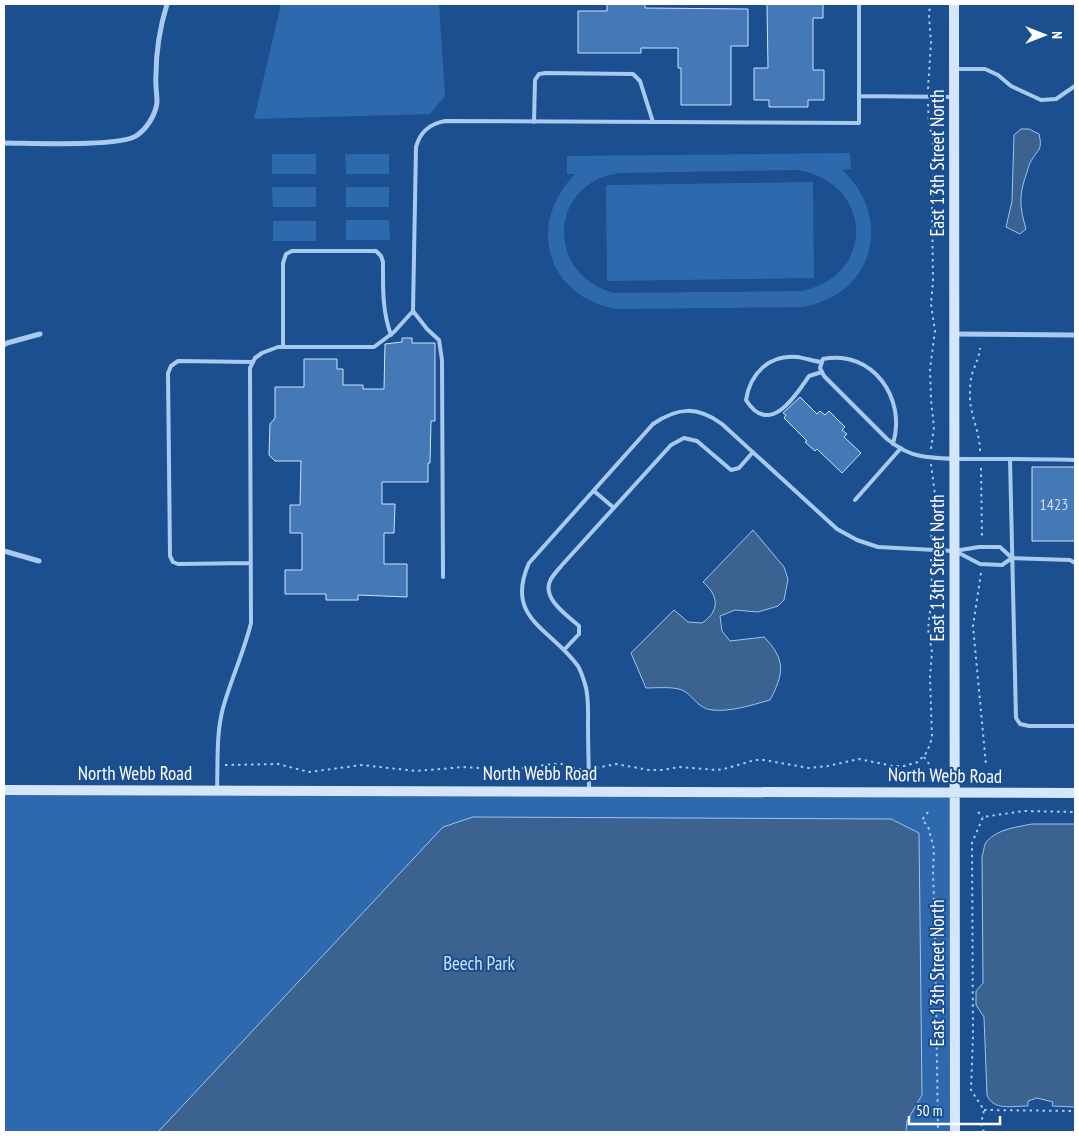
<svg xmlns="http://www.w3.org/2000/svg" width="1079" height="1136" viewBox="0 0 1079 1136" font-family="'PT Sans Narrow',sans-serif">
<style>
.green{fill:#2e69ad;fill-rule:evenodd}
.water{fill:#3c6290;stroke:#9cc4f0}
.building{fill:#4478b7;stroke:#cfe3fa}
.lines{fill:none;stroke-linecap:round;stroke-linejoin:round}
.path{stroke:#a9c9ee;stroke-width:2;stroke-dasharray:2.5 4;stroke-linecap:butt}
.lane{stroke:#a9c9ee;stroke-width:4}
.street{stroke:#a9c9ee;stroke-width:5}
.secondary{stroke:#d6e6fa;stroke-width:10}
.labels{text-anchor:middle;stroke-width:4;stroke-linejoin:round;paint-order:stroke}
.number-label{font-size:16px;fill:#d0dded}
.street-label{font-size:19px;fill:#fff;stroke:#1b4f8f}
.park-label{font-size:19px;fill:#cfe3fa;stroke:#1b4f8f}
</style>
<rect width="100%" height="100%" fill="#1b4f8f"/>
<!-- green -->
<path class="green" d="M 281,4 L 439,4 L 445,96 L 430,114 L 254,119 Z
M 850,153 L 851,169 L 842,170 C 895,218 873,297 801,307 L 616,309 C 546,296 526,224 575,174 L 567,174 L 567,156 ZM 798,170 C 874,183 876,277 801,291 L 614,293 C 544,274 549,182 620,173 Z
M 272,154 L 316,154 L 316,174 L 272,174 Z
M 345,154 L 389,154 L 389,174 L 346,174 Z
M 813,182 L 814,278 L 607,281 L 606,185 Z
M 272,187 L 316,187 L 316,207 L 273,207 Z
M 346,187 L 389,187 L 389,207 L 346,207 Z
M 346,220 L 389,220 L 390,240 L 346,240 Z
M 273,221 L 316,221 L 316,241 L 273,241 Z
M 4,793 L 955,793 L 955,1132 L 4,1132 Z"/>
<!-- water -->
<path class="water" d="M 1021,129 L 1029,129 L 1039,134 C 1043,150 1038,149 1031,161 C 1029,164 1028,169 1027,172 C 1019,194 1019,206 1026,229 L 1020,234 L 1006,227 L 1012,201 L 1014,135 Z
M 753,530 L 784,567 L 788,579 L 784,600 L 778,606 L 758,612 L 735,610 L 720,616 L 722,631 L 730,641 L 764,637 C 786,659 784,674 770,700 C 752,705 731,712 712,710 C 699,709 694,697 684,691 C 676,686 655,688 646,688 L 631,653 L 674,610 L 688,622 L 702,623 C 720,611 719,596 703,582 Z
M 473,817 L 891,819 L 919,833 L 922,1095 L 907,1121 L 906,1132 L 158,1132 L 443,827 Z
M 1032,824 L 1075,824 L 1075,1107 L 1052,1106 L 1053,1102 L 1037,1098 L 1028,1101 L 1028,1106 C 1013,1106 993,1111 987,1095 L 984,1017 L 976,1005 L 976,991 L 983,983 L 982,856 C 984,851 984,844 987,841 C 998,829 1017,827 1032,824 Z"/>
<!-- building -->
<path class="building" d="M 607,4 L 645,4 L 645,8 L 748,9 L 748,46 L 731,46 L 731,105 L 681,105 L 681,68 L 678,68 L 678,48 L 641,48 L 641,53 L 578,53 L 578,11 L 607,11 Z
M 767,4 L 823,4 L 823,18 L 813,18 L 813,70 L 824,70 L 824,100 L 808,100 L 808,107 L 769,107 L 769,100 L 754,100 L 754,68 L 768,68 Z
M 402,338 L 412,338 L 412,343 L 435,343 L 435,421 L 431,421 L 430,463 L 428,463 L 428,482 L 382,482 L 382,504 L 395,504 L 394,533 L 384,533 L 384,564 L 407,564 L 407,597 L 358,595 L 358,600 L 326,600 L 326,594 L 285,594 L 285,570 L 302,570 L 302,533 L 290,533 L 290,505 L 300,505 L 301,461 L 275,461 L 269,455 L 270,424 L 275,418 L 275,387 L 304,387 L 304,359 L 337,359 L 337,369 L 343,369 L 343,385 L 363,385 L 363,389 L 384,389 L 385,344 L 402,342 Z
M 800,397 L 817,414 L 820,411 L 825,415 L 829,411 L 845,427 L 842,430 L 847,434 L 844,437 L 861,453 L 842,473 L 817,449 L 815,451 L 805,442 L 807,441 L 784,418 L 786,415 L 783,413 Z
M 1032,467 L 1075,467 L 1075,541 L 1032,541 Z"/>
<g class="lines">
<!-- path -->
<path class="path" d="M 928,89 L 931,42 L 929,17 L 930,4
M 928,104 L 929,127 L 933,136 L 934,167 L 932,204 L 933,281 L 931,304 L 935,331 L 930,369 L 931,400 L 934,427 L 931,449
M 980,451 C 980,432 970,415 970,397 C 970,390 970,381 972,374 C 975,365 979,358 980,348
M 931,464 L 935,495 L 931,541
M 981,468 L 982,538
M 981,573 L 973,626 L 986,765
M 924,757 L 929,764
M 225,765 L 278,764 L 309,772 L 362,765 L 416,771 L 464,767 L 510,770 L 552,764 L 562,764 L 569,768 L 581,769
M 596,768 L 616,764 L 649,770 L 662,770 L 679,767 L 716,770 L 724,769 L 755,760 L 764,760 L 809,768 L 828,766 L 859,759 L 893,766 L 904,766 L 918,762 L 927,752 L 932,738 L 930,677 L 932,652 L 928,629 L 932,595 L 931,558
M 928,812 L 922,820 L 928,826 L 934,849 L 933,872 L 935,926 L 938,1132
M 978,812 L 983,817
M 984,1110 L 1075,1111
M 984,1132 L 981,1124 L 984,1110 L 971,1090 L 973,1036 L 972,843 L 983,817 L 1024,811 L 1075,812"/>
<!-- lane -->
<path class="lane" d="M 954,69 L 985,69 L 998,75 L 1011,86 L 1041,100 L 1056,99 L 1075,86
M 859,96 L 952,97
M 534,122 L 535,80 L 539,74 L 546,73 L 633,74 L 640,81 L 653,122
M 413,311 L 427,329 L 439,340 L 442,360 L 443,577
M 283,347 L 283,263 L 286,254 L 292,251 L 376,251 L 381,256 L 383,262 C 383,287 382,311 391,335
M 821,362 C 813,361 805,358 797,357 C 769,354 750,374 746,400 C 769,437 795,397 809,376 L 822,372
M 893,444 C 907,398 872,349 823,359 L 820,368 L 824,376 L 887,439 C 897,447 908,454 921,456 C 943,460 965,459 987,459 C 1016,459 1046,459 1075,460
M 1010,459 L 1016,718 L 1020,724 L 1029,726 L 1075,726
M 594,491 L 614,508
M 855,500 L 901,448
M 1012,558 L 1070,560 L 1075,563
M 251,563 L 178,564 L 173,562 L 170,556 L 168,373 L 171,366 L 178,361 L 253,362
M 564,650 L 579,634 L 579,626 C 568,616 542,599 550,581 C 552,576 558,570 562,565 L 671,445 L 684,438 L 697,441 L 731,470 L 739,468 L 753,452
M 217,790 C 218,763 216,734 223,708 C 231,679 244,652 251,623 L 250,368 L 255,358 L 262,353 L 278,347 L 374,347 L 394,332 L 413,311 L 416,147 C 420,132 429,124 445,121 L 859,123 L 859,4
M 589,790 C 589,769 588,747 588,725 C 588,712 589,696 585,684 C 583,678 581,671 578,666 C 551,628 504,619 529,563 L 653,424 C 678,407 697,406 722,424 L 837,529 L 857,540 L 878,547 L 954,551 L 979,547 L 1000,547 L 1012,558 L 1002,565 L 980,564 L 957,552"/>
<!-- street -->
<path class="street" d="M 4,143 C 29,143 119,147 136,136 C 147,129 156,114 157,102 C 157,93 155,84 156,75 C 156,51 160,27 167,4
M 954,334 L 1075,335
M 4,345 L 7,343 L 40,334
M 4,551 L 39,561"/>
<!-- secondary -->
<path class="secondary" d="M 954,4 L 955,1132
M 4,790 L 1075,793"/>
</g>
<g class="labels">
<!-- number labels -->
<g class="number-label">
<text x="1054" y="510">1423</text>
</g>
<!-- street labels -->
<g class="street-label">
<text transform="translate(937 163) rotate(-90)" y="7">East 13th Street North</text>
<text transform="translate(937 568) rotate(-90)" y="7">East 13th Street North</text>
<text x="135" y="780">North Webb Road</text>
<text x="540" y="780">North Webb Road</text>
<text transform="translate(945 775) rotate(1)" y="7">North Webb Road</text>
<text transform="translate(937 973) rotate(-90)" y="7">East 13th Street North</text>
</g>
<!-- park labels -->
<g class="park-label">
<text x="479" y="970">Beech Park</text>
</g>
</g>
<!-- border -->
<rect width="1079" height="1136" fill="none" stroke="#ffffff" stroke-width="10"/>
<!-- north arrow -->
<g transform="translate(1044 35) rotate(90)" stroke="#1b4f8f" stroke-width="4" paint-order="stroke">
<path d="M0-4L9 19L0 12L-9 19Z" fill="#ffffff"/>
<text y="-8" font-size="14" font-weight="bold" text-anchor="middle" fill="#ffffff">N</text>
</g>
<!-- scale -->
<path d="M909 1116v8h91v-8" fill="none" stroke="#ffffff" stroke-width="2.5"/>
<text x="916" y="1116" font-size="15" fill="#ffffff" stroke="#1b4f8f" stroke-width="4" paint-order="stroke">50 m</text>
</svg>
